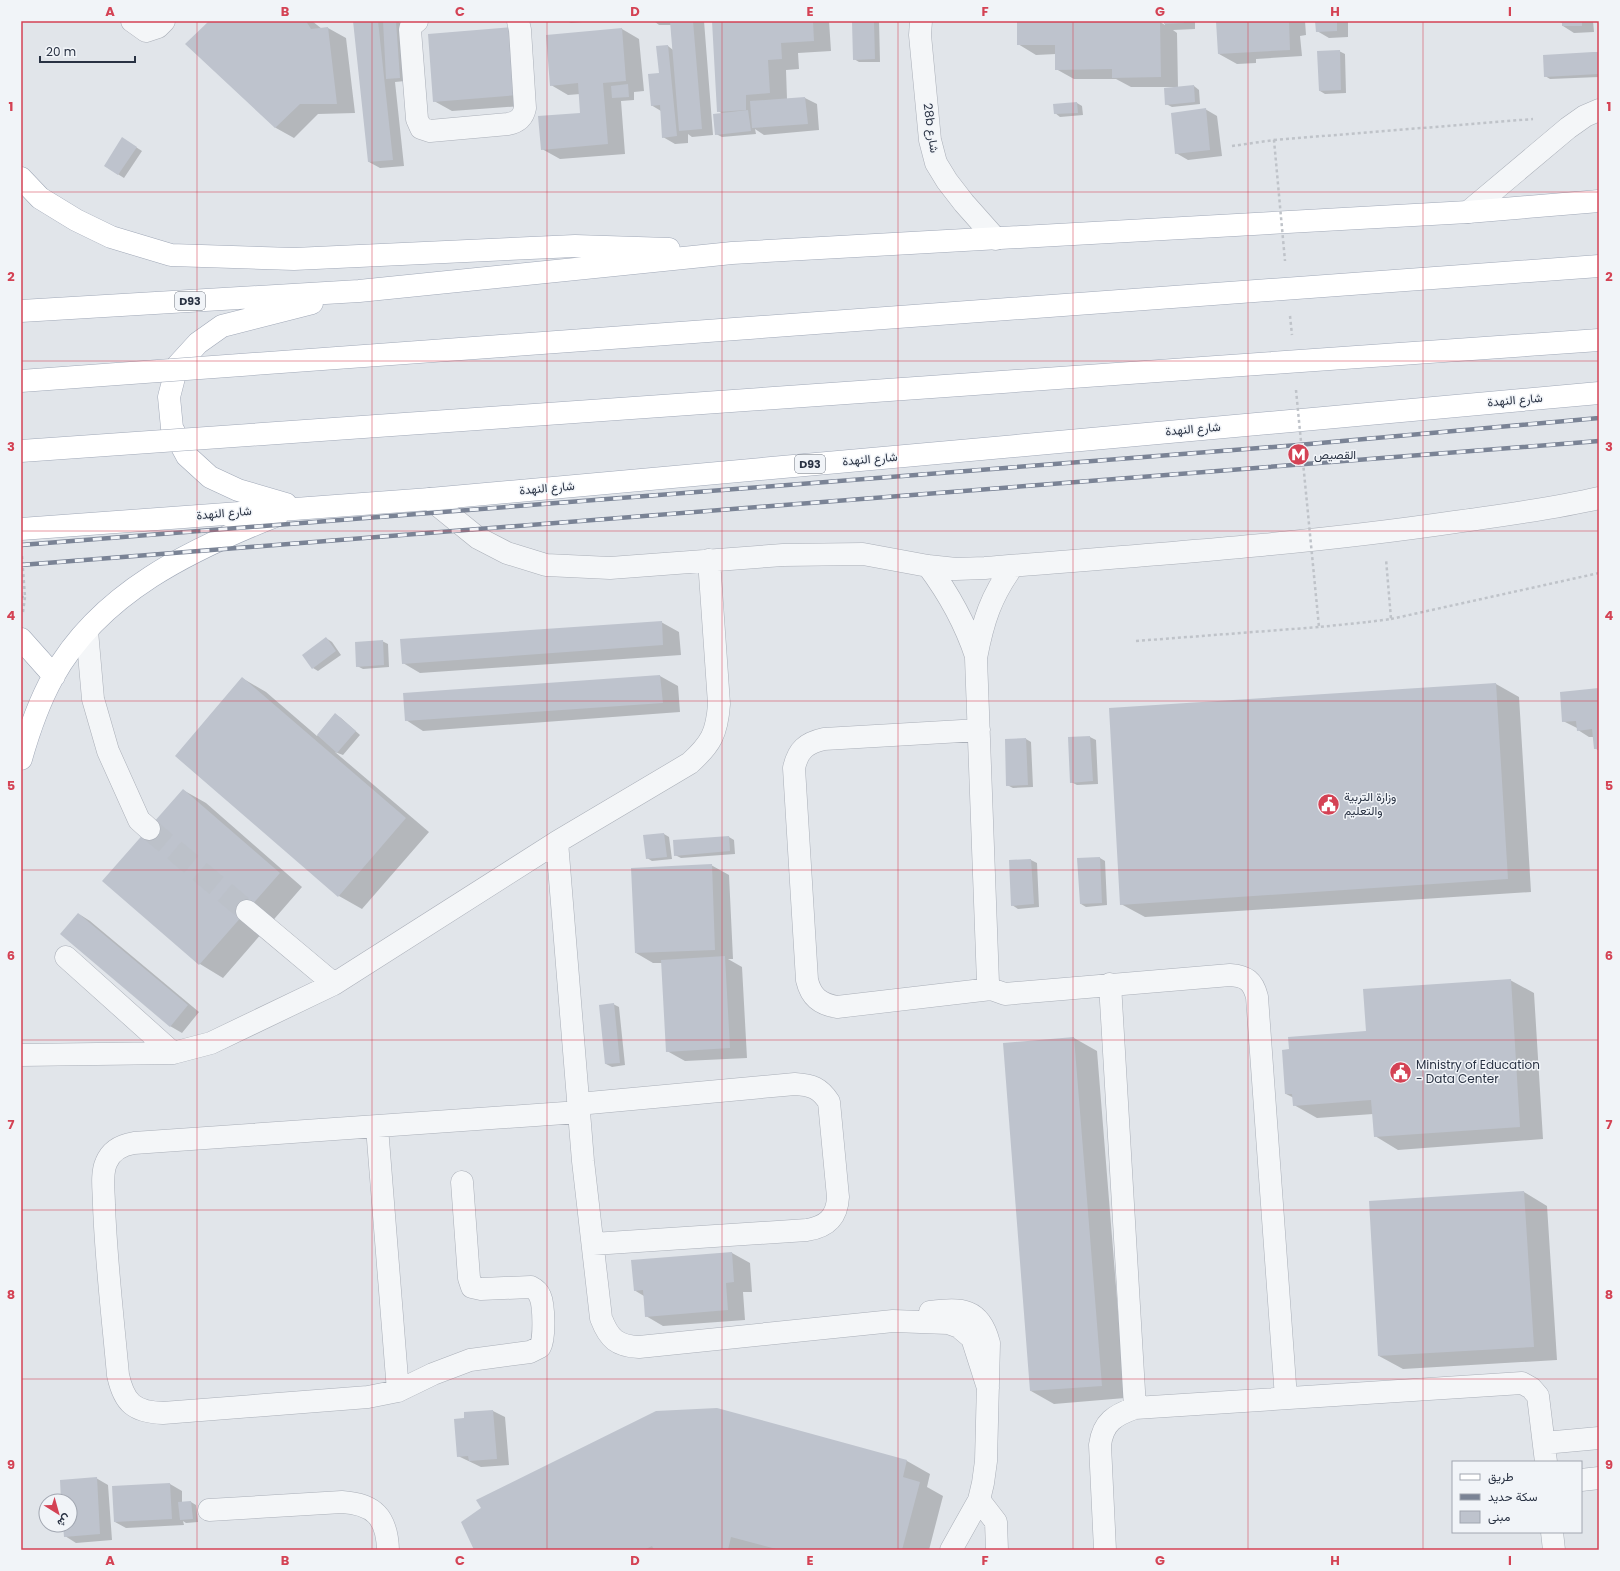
<svg xmlns="http://www.w3.org/2000/svg" width="1620" height="1571" font-family="Poppins,Vazirmatn,sans-serif">
<rect width="100%" height="100%" fill="#e1e5ea"/>
<path fill="#0003" d="M210 21H312L322 29 328 28 346 38 355 113 318 114 294 138 276 128 187 44Z
M354 21H397L402 24 405 81 395 82 404 166 380 168 369 162Z
M567 21H594L571 23Z
M654 21H704L713 135 692 137 688 134V143L675 144 663 137 661 111 651 105 668 46 673 50 671 25H659Z
M713 21H829L831 51 798 53 799 69 786 70 787 99 805 98 817 104 819 130 764 135 755 129 756 134 722 137 716 134 723 114 718 111Z
M853 21H879L880 62H859L854 59Z
M1018 21H1141L1160 22 1165 25V21H1195V29L1173 30 1177 33 1178 88 1194 86 1199 90 1200 104 1172 107 1166 104 1176 87H1131L1116 79H1074L1056 69V54L1036 55 1018 44Z
M1217 21H1305L1306 35 1300 36 1302 56 1256 59V63L1237 64 1219 54Z
M1316 21H1348V37L1329 38 1317 31Z
M1557 21H1593L1594 32 1574 33 1563 26V23Z
M622 29 639 39 644 91 634 92V100L621 101 625 154 560 159 542 149 581 114 580 94 568 95 551 85Z
M429 35 536 105 452 111 434 101Z
M1339 51 1345 54 1346 93 1325 94 1320 91Z
M1599 53V77L1550 79 1545 76Z
M1077 103 1082 106 1083 115 1060 117 1055 113Z
M1205 109 1217 116 1222 156 1188 160 1176 153Z
M128 142 142 151 124 178 105 166Z
M661 622 679 632 681 655 420 673 403 663Z
M326 638 332 642 341 655 318 671 313 668Z
M382 641 388 644 389 667 363 669 357 666Z
M660 676 678 686 680 712 423 731 406 720 404 694Z
M242 678 266 692 317 736 335 714 341 718 360 735 343 755 335 752 429 832 362 909 339 896 176 756Z
M1496 684 1519 697 1531 892 1145 917 1121 904 1110 709Z
M1599 689V751L1595 748 1594 737H1589L1578 730 1577 728 1563 721Z
M1090 737 1096 740 1098 784 1077 785 1071 782 1069 738Z
M1026 739 1031 742 1033 787 1013 788 1007 785Z
M183 790 206 803 302 887 223 978 200 964 104 881Z
M664 834 669 837 672 859 652 861 647 858Z
M729 837 734 840 735 854 681 858 675 855Z
M1100 858 1105 861 1107 905 1086 907 1081 904Z
M1031 860 1037 863 1039 907 1018 909 1012 905 1010 861Z
M711 865 729 875 733 959H728L742 967 747 1058 685 1061 667 1051 662 963H653L636 953Z
M79 914 90 921 199 1012 182 1033 170 1026Z
M1510 980 1534 993 1543 1139 1398 1150 1375 1136 1373 1114 1317 1118 1294 1105V1098L1286 1094Z
M613 1004 619 1007 625 1065 612 1067 606 1064Z
M1074 1038 1097 1051 1125 1398 1054 1404 1031 1391 1004 1044Z
M1524 1192 1547 1206 1557 1360 1403 1369 1379 1356 1370 1202Z
M732 1253 750 1263 752 1292H743L745 1320 663 1326 646 1316 644 1296 634 1290Z
M717 1409 907 1461 930 1474 927 1487 943 1496 929 1550H476Z
M493 1411 505 1417 509 1465 481 1467 458 1456 465 1419Z
M96 1478 108 1485 112 1540 76 1543 65 1536 64 1525H70V1501H62Z
M170 1484 182 1491V1503L191 1502 196 1505 198 1522 186 1523 183 1521 184 1525 126 1528 115 1522Z"/>
<path fill="#bec3cd" d="M209 21H306L311 29 328 27 337 104H300L275 128 185 44Z
M353 21H378L393 160 368 162Z
M383 21H396L400 78 386 79Z
M670 21H693L702 129 679 131Z
M712 21H813L814 41 781 43 782 59 768 60 770 93 746 95V110L717 112Z
M852 21H874L875 59 853 60Z
M1017 21H1160L1161 77 1112 78V69L1055 70V45H1017Z
M1164 21H1184V23L1164 24Z
M1216 21H1289L1290 50 1218 54Z
M1315 21H1337V31L1316 32Z
M1562 21H1582V26H1562Z
M513 27 518 95 433 102 428 34Z
M622 28 626 81 603 83 608 144 541 150 538 116 580 113 578 83 550 86 546 35Z
M668 45 677 136 662 138 660 105 651 106 648 74 659 73 656 46Z
M1340 50 1341 90 1319 91 1317 51Z
M1593 52H1599V74L1544 77 1543 55Z
M628 84 629 97 612 98 611 86Z
M1194 85 1195 102 1165 105 1164 88Z
M805 97 808 124 752 128 750 101Z
M1077 102 1078 113 1054 114 1053 104Z
M1206 108 1210 150 1175 154 1171 113Z
M748 110 751 131 715 135 713 114Z
M122 137 137 147 118 175 104 166Z
M662 621 663 645 402 664 400 639Z
M326 637 336 651 312 669 302 655Z
M383 640 384 665 356 667 355 642Z
M660 675 663 703 405 721 403 693Z
M242 677 406 818 338 897 175 756Z
M1496 683 1508 879 1120 905 1109 708Z
M1599 688V749H1594L1592 729 1577 731 1576 721 1562 722 1560 692Z
M335 713 356 731 337 753 317 735Z
M1090 736 1093 781 1070 783 1068 737Z
M1026 738 1028 785 1006 786 1005 739Z
M183 789 280 873 199 965 102 881Z
M664 833 667 857 646 859 643 835Z
M729 836 730 851 674 856 673 840Z
M1100 857 1102 903 1080 904 1077 858Z
M1031 859 1034 904 1011 906 1009 860Z
M712 864 715 950 635 953 631 868Z
M78 913 188 1005 170 1027 60 934Z
M725 956 730 1048 666 1052 661 960Z
M1511 979 1520 1127 1374 1137 1371 1100 1293 1106 1292 1094H1285L1282 1050 1289 1049 1288 1037 1366 1031 1363 989Z
M614 1003 620 1063 605 1064 599 1005Z
M1074 1037 1102 1386 1030 1391 1003 1043Z
M1524 1191 1534 1347 1378 1356 1369 1201Z
M732 1252 734 1282 726 1283 728 1310 645 1317 643 1290 634 1291 631 1260Z
M717 1408 907 1460 903 1477 920 1482 902 1550H780L731 1537 728 1550H654L652 1546 644 1550H474L461 1522 481 1508 476 1500 656 1411Z
M493 1410 497 1459 469 1461 468 1456 457 1457 454 1419 464 1418V1412Z
M97 1477 100 1534 64 1537 63 1525H70V1501H61L60 1480Z
M170 1483 172 1519 114 1522 112 1486Z
M191 1501 193 1519 180 1520 178 1502Z"/>
<g fill="none" stroke-linecap="round" stroke-linejoin="round">
<path stroke="#bcc1c9" stroke-width="22" stroke-dasharray="22 11" stroke-linecap="butt" d="M149 829 247 911"/>
<defs>
<path id="minor" d="M132 21 146 31 158 27 164 21
M417 21 411 26 410 30 417 119 421 128 430 131 508 124C518 122 523 118 525 108L520 30 518 21
M921 21 920 35 930 140 936 163 947 181 964 203 996 239
M1468 212 1568 128 1585 116 1599 110
M430 499 478 538 507 553 546 565 610 568 783 555 863 554 928 566 956 569 985 568C1142 555 1299 545 1455 522 1503 515 1552 509 1599 498
M928 566C949 594 965 623 976 656
M1013 566C991 596 983 621 976 658L988 983 991 989 1005 994 1230 975C1246 976 1253 981 1257 997L1286 1398
M87 631 93 699 108 751 139 820 149 829
M979 730 824 739C806 743 798 750 794 768L807 980C811 997 820 1004 837 1007L991 989
M557 842 583 1161 601 1318C609 1339 617 1346 639 1347L893 1321 948 1323 959 1327 972 1338 988 1388
M247 911 334 984
M66 957 173 1053
M1110 984 1135 1408
M21 1055 173 1053 211 1043 334 984 557 842 690 763C711 744 717 733 719 704L709 560
M578 1104 795 1084C812 1085 820 1088 829 1102L838 1197C837 1218 826 1227 807 1230L593 1244
M377 1127 398 1391
M462 1182 469 1278 472 1287 481 1289 531 1287C535 1289 538 1291 540 1296 544 1305 545 1339 540 1347L530 1352 470 1360 433 1374 398 1391 368 1397 163 1413C134 1412 124 1403 118 1375 113 1319 106 1262 104 1205 104 1192 101 1175 106 1163 111 1150 122 1145 134 1143L579 1112
M930 1312C962 1308 980 1308 989 1343L986 1461 983 1483 979 1500 951 1550
M1544 1443 1599 1438
M1581 1480 1599 1478
M979 1500 996 1522 997 1550
M209 1510 342 1502C374 1504 387 1517 388 1550
M1552 1532 1554 1550
M1105 1550 1100 1445C1103 1422 1115 1415 1135 1408L1522 1383 1531 1388 1538 1396 1546 1462"/>
<path id="major" d="M21 178 40 198 76 220 111 237 171 255 294 259 575 246 669 249
M21 311 359 291 732 253 1468 212 1599 201
M286 504 238 490 210 477 187 456 172 428 169 397 177 366 198 343 222 326 312 303
M21 529 430 499 1599 393
M21 639 54 676
M21 759C29 731 39 702 53 677 100 592 192 549 278 515"/>
</defs>
<use href="#minor" stroke="#aaafb8" stroke-width="23"/>
<use href="#major" stroke="#a0a8b7" stroke-width="23"/>
<path stroke="#bfc3c9" stroke-width="2.5" stroke-dasharray="3 3" stroke-linecap="butt" d="M1274 140 1533 119
M21 597H25L22 556
M23 612 25 597
M1391 619 1599 573
M1368 622 1391 619 1386 559
M1136 641 1319 627"/>
<use href="#minor" stroke="#f4f6f8" stroke-width="22"/>
<use href="#major" stroke="#fff" stroke-width="22"/>
<defs>
<path id="rail" d="M21 545 1298 445 1599 418
M21 565 1599 441"/>
</defs>
<use href="#rail" stroke="#7a8395" stroke-width="4.5"/>
<use href="#rail" stroke="#f1f4f8" stroke-width="3" stroke-dasharray="9" stroke-linecap="butt"/>
<defs>
<path id="major-bridge" d="M21 381 1599 266
M21 451 1599 340"/>
</defs>
<use href="#major-bridge" stroke="#a0a8b7" stroke-width="23" stroke-linecap="butt"/>
<path stroke="#bfc3c9" stroke-width="2.5" stroke-dasharray="3 3" stroke-linecap="butt" d="M1232 146 1274 140 1285 261
M1290 316 1292 335
M1296 390 1319 627 1368 622"/>
<use href="#major-bridge" stroke="#fff" stroke-width="22"/>
</g>
<path fill="none" stroke="#d44254" stroke-width="1" stroke-opacity="0.55" d="M197 21V1550M372 21V1550M547 21V1550M722 21V1550M898 21V1550M1073 21V1550M1248 21V1550M1423 21V1550M21 192H1599M21 361H1599M21 531H1599M21 701H1599M21 870H1599M21 1040H1599M21 1210H1599M21 1379H1599"/>
<defs>
<symbol id="metro-disc" viewBox="-11 -11 22 22"><circle r="9.5" fill="#d44254" stroke="#f1f4f8"/><path d="M-5.5 5V-5H-3L0 0L3-5H5.5V5H3V-.5L0 4L-3-.5V5Z" fill="#fff"/></symbol>
<symbol id="civic-disc" viewBox="-11 -11 22 22"><circle r="9.5" fill="#d44254" stroke="#f1f4f8"/><path d="M-.6-6.5H3V-4.5H.6V-3L4-1V1h2V6H-6V1h2V-1L-.6-3ZM-1.2 2.5V6h2.4V2.5Z" fill="#fff"/></symbol>
</defs>
<g fill-rule="evenodd">
<use href="#metro-disc" x="1286" y="442" width="25" height="25"/>
<use href="#civic-disc" x="1316" y="792" width="25" height="25"/>
<use href="#civic-disc" x="1388" y="1060" width="25" height="25"/>
</g>
<g text-anchor="middle" stroke-width="3" stroke-linejoin="round" paint-order="stroke">
<g fill="#f1f4f8" stroke="#656c79" stroke-width="1">
<rect x="175" y="292" width="30" height="18" rx="3"/>
<rect x="795" y="455" width="30" height="18" rx="3"/>
</g>
<g font-size="11" font-weight="bold" fill="#293243">
<text x="190" y="305">D93</text>
<text x="810" y="468">D93</text>
</g>
<g font-size="12" fill="#293243" stroke="#f1f4f8">
<text transform="translate(931 128) rotate(82)" y="4">28b شارع</text>
<text transform="translate(1515 400) rotate(-5)" y="4">شارع النهدة</text>
<text transform="translate(1193 429) rotate(-5)" y="4">شارع النهدة</text>
<text transform="translate(870 459) rotate(-5)" y="4">شارع النهدة</text>
<text transform="translate(547 488) rotate(-5)" y="4">شارع النهدة</text>
<text transform="translate(224 513) rotate(-5)" y="4">شارع النهدة</text>
</g>
<g font-size="12" fill="#293243" stroke="#f1f4f8" text-anchor="start">
<text x="1314" y="459">القصيص</text>
<text x="1344" y="801">وزارة التربية<tspan x="1344" dy="14">والتعليم</tspan></text>
<text x="1416" y="1069">Ministry of Education<tspan x="1416" dy="14">- Data Center</tspan></text>
</g>
</g>
<rect width="1620" height="1571" fill="none" stroke="#f1f4f8" stroke-width="44"/>
<rect x="1452" y="1461" width="130" height="72" fill="#f1f4f8" stroke="#a1a6b0"/>
<rect x="1460" y="1474" width="20" height="6" fill="#ffffff" stroke="#a1a6b0"/>
<text x="1488" y="1481" font-size="12" fill="#293243">طريق</text>
<rect x="1460" y="1494" width="20" height="6" fill="#7a8395" stroke="#a1a6b0"/>
<text x="1488" y="1501" font-size="12" fill="#293243">سكة حديد</text>
<rect x="1460" y="1511" width="20" height="12" fill="#bec3cd" stroke="#a1a6b0"/>
<text x="1488" y="1521" font-size="12" fill="#293243">مبنى</text>
<g transform="translate(58 1513) rotate(143)"><circle r="19" fill="#f1f4f8" stroke="#a1a6b0"/>
<path d="M0-3L7 15L0 10L-7 15Z" fill="#d44254"/>
<text y="-6" font-size="11" font-weight="bold" text-anchor="middle" fill="#293243">ش</text>
</g>
<path d="M40 56v6h95v-6" fill="none" stroke="#293243" stroke-width="2"/>
<text x="46" y="56" font-size="12" fill="#293243" stroke="#f1f4f8" stroke-width="3" paint-order="stroke">20 m</text>
<rect x="22" y="22" width="1576" height="1527" fill="none" stroke="#d44254" stroke-width="1.5"/>
<g font-size="13" text-anchor="middle" font-weight="bold" fill="#d44254">
<text x="110" y="16">A</text>
<text x="285" y="16">B</text>
<text x="460" y="16">C</text>
<text x="635" y="16">D</text>
<text x="810" y="16">E</text>
<text x="985" y="16">F</text>
<text x="1160" y="16">G</text>
<text x="1335" y="16">H</text>
<text x="1510" y="16">I</text>
<text x="11" y="111">1</text>
<text x="1609" y="111">1</text>
<text x="11" y="281">2</text>
<text x="1609" y="281">2</text>
<text x="11" y="451">3</text>
<text x="1609" y="451">3</text>
<text x="11" y="620">4</text>
<text x="1609" y="620">4</text>
<text x="11" y="790">5</text>
<text x="1609" y="790">5</text>
<text x="11" y="960">6</text>
<text x="1609" y="960">6</text>
<text x="11" y="1129">7</text>
<text x="1609" y="1129">7</text>
<text x="11" y="1299">8</text>
<text x="1609" y="1299">8</text>
<text x="11" y="1469">9</text>
<text x="1609" y="1469">9</text>
<text x="110" y="1565">A</text>
<text x="285" y="1565">B</text>
<text x="460" y="1565">C</text>
<text x="635" y="1565">D</text>
<text x="810" y="1565">E</text>
<text x="985" y="1565">F</text>
<text x="1160" y="1565">G</text>
<text x="1335" y="1565">H</text>
<text x="1510" y="1565">I</text>
</g>
</svg>
